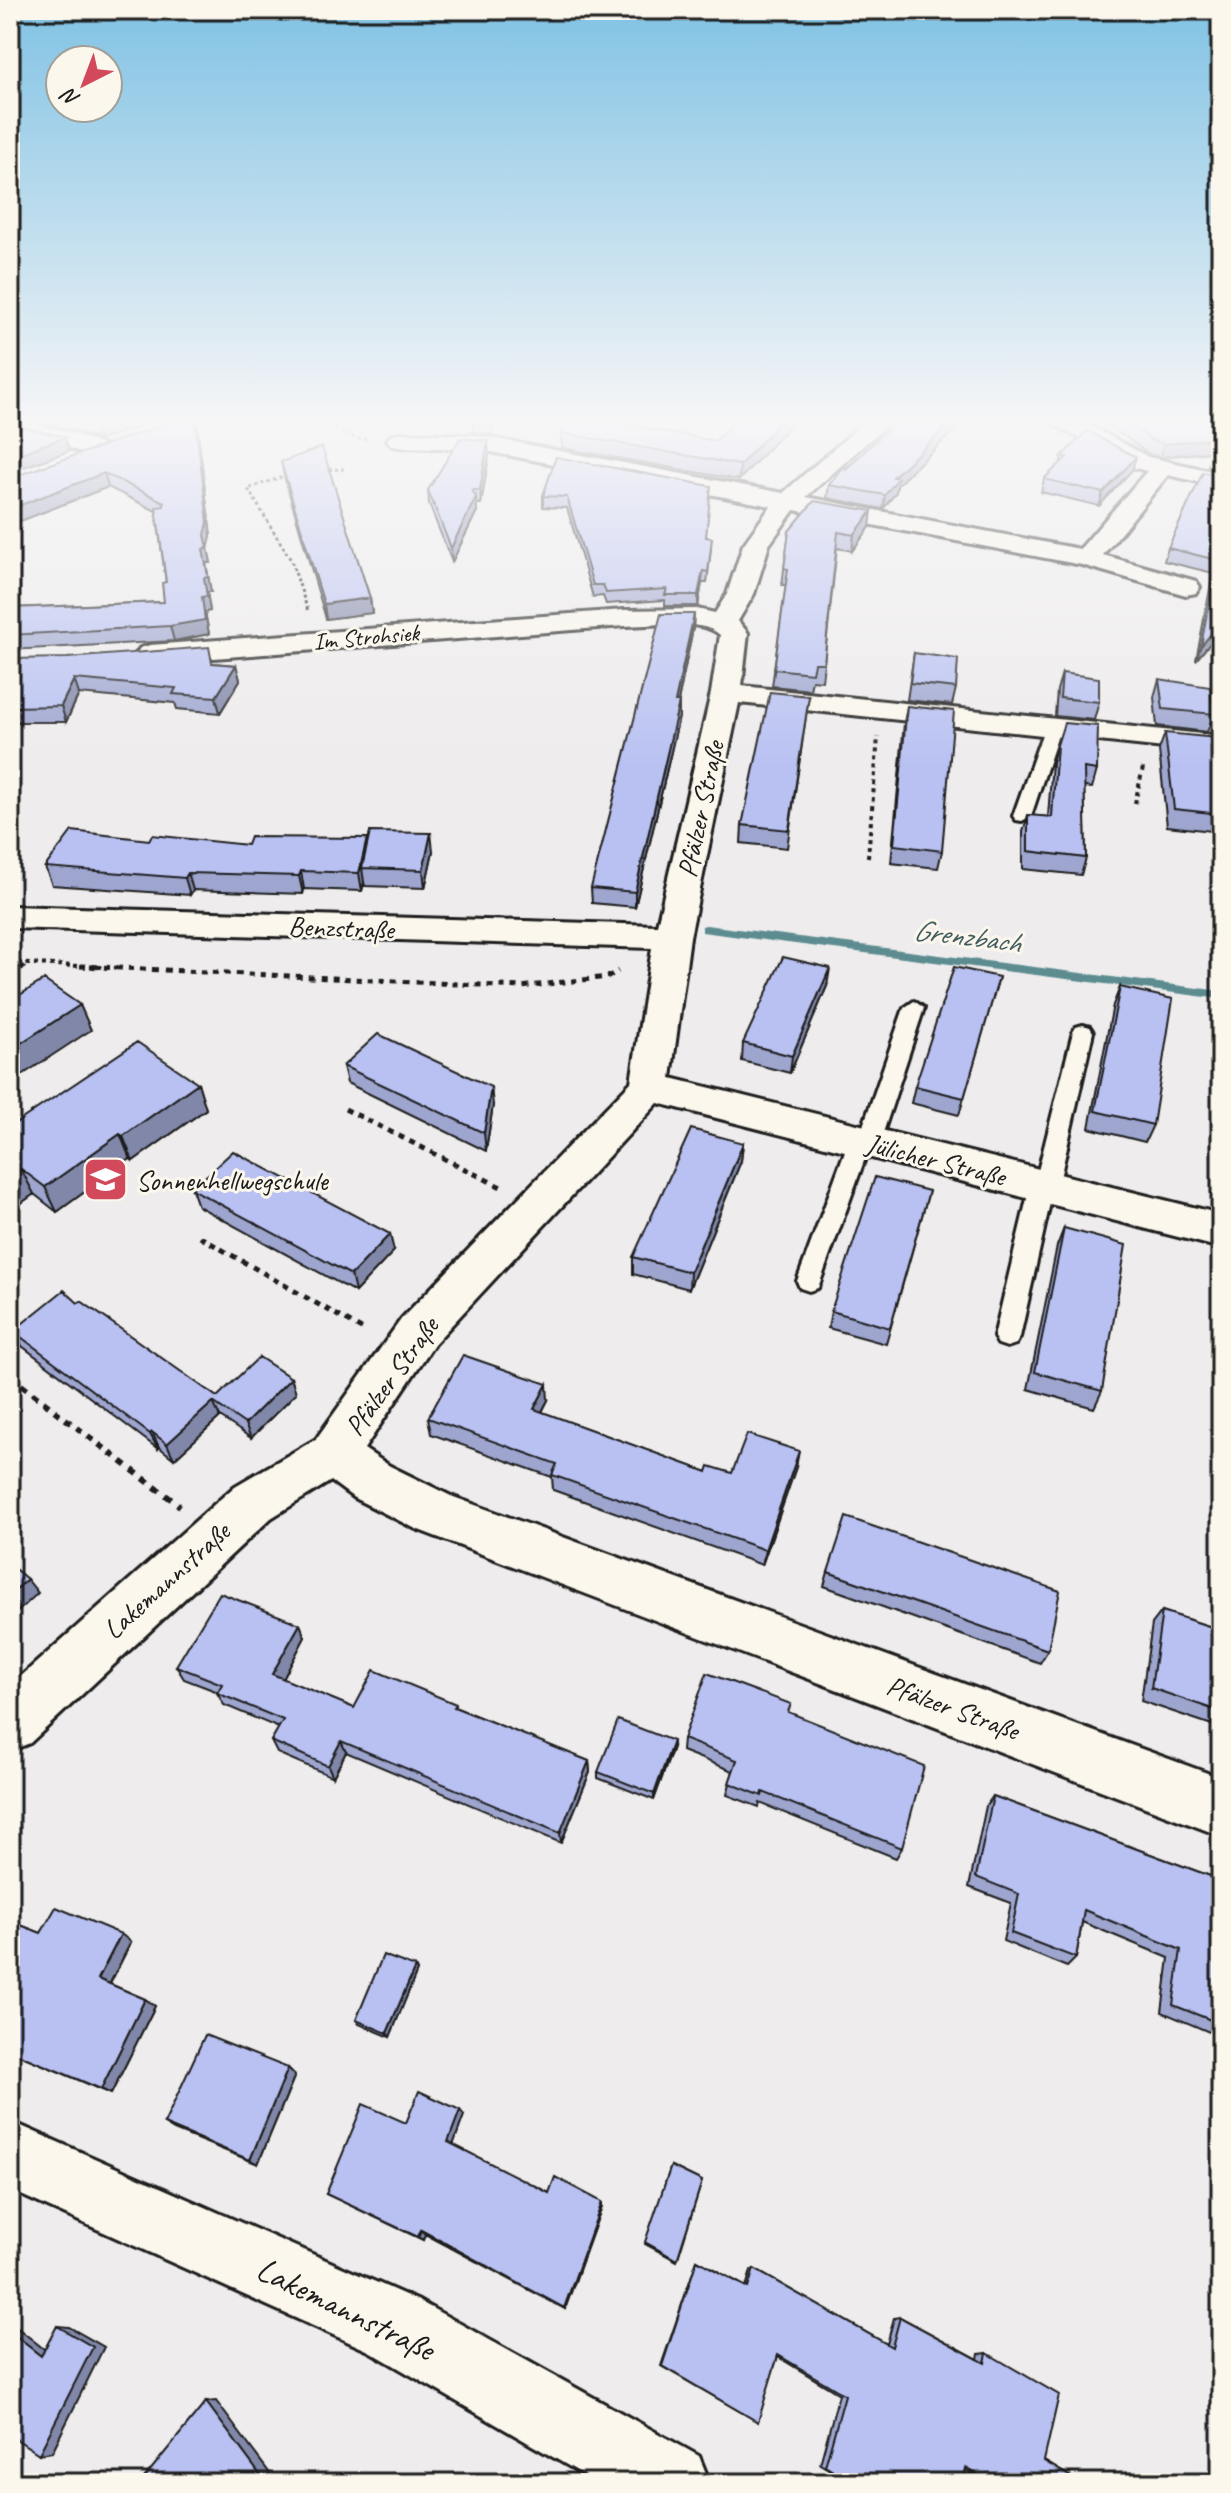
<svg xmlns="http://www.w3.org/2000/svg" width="1231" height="2493" font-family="Caveat,sans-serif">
<rect width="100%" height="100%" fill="#eeeced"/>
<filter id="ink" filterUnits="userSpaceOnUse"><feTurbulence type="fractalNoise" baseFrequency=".0125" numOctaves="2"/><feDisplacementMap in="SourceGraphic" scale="16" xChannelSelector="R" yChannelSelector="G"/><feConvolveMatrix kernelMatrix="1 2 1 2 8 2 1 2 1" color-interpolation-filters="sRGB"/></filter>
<g filter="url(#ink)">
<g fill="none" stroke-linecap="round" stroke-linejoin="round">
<path fill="#5b8c90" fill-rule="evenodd" d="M706 925 1221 991V999L702 932V926Z"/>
<defs>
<path id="lane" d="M1053 721 1061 726 1031 816 1022 821 1016 820 1013 816 1045 726Z
M914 1001 924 1008 880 1142 877 1148 868 1150 818 1288 809 1291 800 1288 797 1281 849 1140 852 1134 861 1132 904 1008Z
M1083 1025 1090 1027 1093 1032 1058 1187 1052 1194 1020 1337 1016 1344 1007 1347 998 1344 994 1337 1030 1186 1036 1179 1073 1032 1076 1027Z"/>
<path id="street" d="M10 419 70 432 105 446 109 451 105 456 97 458 55 443 10 433Z
M868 419H893L806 497 1080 549 1147 471 1132 467 1053 424 1050 419H1078L1148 457 1221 473V487L1168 475 1103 555 1196 581 1200 587 1196 593 1186 595 1082 565 794 510 769 545 754 594 738 621 748 633 742 686 1221 736V754L739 703 690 937 671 1078 1221 1214V1248L658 1103 434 1344 364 1449 390 1466 451 1496 1221 1778V1836L416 1529 354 1498 331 1481 271 1518 30 1743 10 1751V1686L235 1486 316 1439 402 1318 631 1082 652 948 10 928V906L657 925 711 693 720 635C702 618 649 626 624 626L150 663 140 660 136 654 140 648 150 645 624 610 697 609 715 613 727 594 743 545 771 506 475 449 399 447 391 445 387 440 391 435 399 433 475 435 783 493Z
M10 2121 419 2301 699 2456 710 2483H598L369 2351 10 2190Z"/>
</defs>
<use href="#lane" stroke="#1c1c1c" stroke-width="6"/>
<use href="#street" stroke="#1c1c1c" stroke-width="6"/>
<path stroke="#1c1c1c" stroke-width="3" stroke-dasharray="3 3" stroke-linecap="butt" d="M314 419 356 439H366
M323 470 346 469
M287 475 248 489 291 560 308 611"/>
<path stroke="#1c1c1c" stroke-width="4" stroke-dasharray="4 4" stroke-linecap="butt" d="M1135 803 1143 768
M868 857 878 737
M10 963 122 968
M21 968 27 965"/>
<path stroke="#1c1c1c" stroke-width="5" stroke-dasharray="6 6" stroke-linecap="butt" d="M80 966 521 987 608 977 618 971
M10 974 25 966
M345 1109 501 1187
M200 1237 365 1331"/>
<path stroke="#1c1c1c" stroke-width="6" stroke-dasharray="7 7" stroke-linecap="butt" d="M21 1385 180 1506"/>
<use href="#lane" fill="#fbf7ec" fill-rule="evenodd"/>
<use href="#street" fill="#fbf7ec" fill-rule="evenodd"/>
</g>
<path fill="#9ea6d0" stroke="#1c1c1c" stroke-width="2" d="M19 419H160L99 440 71 429Z
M196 419 211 536 208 549 211 563H206L211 592H207L210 611 205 612 209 634 174 641 10 650V608L164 602 166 582 156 511 108 487 10 525Z
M494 419 492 435 473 432V424Z
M796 419 739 480 562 448 561 433 715 441Z
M898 419H966L897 485 896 492 883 509 827 498 829 485Z
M1100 419H1221V470L1207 467 1213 452 1160 457 1149 454Z
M489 455 481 504H476L477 511 452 562 429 504 428 490Z
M1062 456 1132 470 1099 506 1041 492 1044 479 1060 464Z
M556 457 706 538 711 549 707 583H702L698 606H665V600L606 604 603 596 593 597 567 508 543 507V496Z
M281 462 370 598 372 613 326 619 284 476Z
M1221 476V630L1196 660 1213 573 1164 561 1168 548Z
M870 527 852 551 837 548 822 681 812 680 810 690 772 686 786 585H782L789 531Z
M694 614 693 628 678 702 679 717 635 907 592 903 591 888Z
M914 653 956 688 952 705 907 700Z
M10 659 213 663 236 665 240 680 220 713 177 709 175 703 79 694 66 722H10Z
M1062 673 1099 702 1094 720 1055 716 1057 690Z
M1159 679 1214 714 1207 732 1157 726 1154 697Z
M809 696 787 848 741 843 742 825Z
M907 706 942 851 938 868 891 863 904 723Z
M1165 733 1221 765V832L1167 826 1159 750Z
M1057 745 1097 770 1092 788 1084 787 1086 858 1081 875 1023 869V832L1028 815 1048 817 1052 762Z
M149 840 247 845 367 842 433 851 425 888 365 886 364 882 362 891 304 889 303 894 193 890 190 895 52 885 45 867Z
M999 977 959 1115 911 1103 915 1086Z
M827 986 790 1073 742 1061 743 1043Z
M1120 987 1153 1125 1145 1142 1089 1128 1113 1005Z
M343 1066 493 1105 486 1151 347 1083Z
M198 1083 206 1109 133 1161 130 1159 57 1212 34 1194 10 1211V1127Z
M743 1143 741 1161 689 1289 633 1274V1257Z
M192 1189 394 1251 355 1292 198 1206Z
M929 1191 886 1344 828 1328 831 1311Z
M1064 1228 1102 1391 1094 1408 1028 1389 1057 1246Z
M78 1303 217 1397 291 1378 296 1393 251 1438 220 1417 174 1459 159 1447 158 1449 22 1346 13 1331Z
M548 1400 542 1412 707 1472 732 1473 796 1467 762 1565 553 1490 552 1477 431 1434 428 1418Z
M828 1572 1048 1650 1040 1663 824 1586Z
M1162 1611 1221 1630V1728L1141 1701 1152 1624Z
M300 1624 305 1637 283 1679 354 1708H457L589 1761 590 1772 561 1843 346 1752 333 1777 277 1753 271 1741 279 1728 224 1705 217 1693 218 1692 184 1679 176 1666Z
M788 1712 902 1848 896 1858 760 1803 759 1807 727 1795 733 1771 682 1751 683 1739Z
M673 1747 654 1800 598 1778V1772Z
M993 1796 1221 1880V2037L1162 2012 1169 1958 1082 1922 1076 1958 1067 1967 1003 1941 1011 1903 969 1887 986 1806Z
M10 1921 41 1933 131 1942 110 1984 145 1999 155 2006 111 2094 10 2051 14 2037 10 2036Z
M415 1967 417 1971 390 2037 359 2024 356 2020Z
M288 2068 295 2075 258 2164 174 2130 164 2124Z
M464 2115 453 2145 549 2193 602 2206 565 2309 425 2234 423 2240 326 2194 406 2123Z
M671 2166 702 2181 677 2261 645 2244Z
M697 2260 746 2287 751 2271 754 2269 887 2344 894 2318 900 2317 978 2359 979 2354 987 2353 1044 2461 1081 2483H989L966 2470 852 2483 820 2464 839 2394 778 2357 755 2420 661 2366Z"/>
<path fill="#8187a9" stroke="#1c1c1c" stroke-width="2" d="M118 419H160L99 440 95 427Z
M196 419 211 536 208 549 205 535Z
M783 419H796L739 480 740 465Z
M955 419H966L897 485 896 492 883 509 885 495 893 477Z
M65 437 69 451 10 472V457Z
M1219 438 1215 451 1160 457 1164 444Z
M488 441 489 455 481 504 480 490Z
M1136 457 1132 470 1099 506 1103 493Z
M104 473 108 487 10 525V509Z
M476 497 477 511 452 562 451 548Z
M872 511 870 527 852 551 854 535Z
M208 548 211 563H206L211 592H207L210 611 205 612 209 634 174 641 170 626 202 597 204 578 203 549Z
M703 571 702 583 698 606V595Z
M370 598 372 613 326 619 324 604Z
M694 614 693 628 675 716V702Z
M1221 622V630L1196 660 1201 646Z
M236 665 240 680 220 713 216 697Z
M74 679 79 694 66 722 61 706Z
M679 702V717L635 907V892Z
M431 833 433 851 425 888 423 870Z
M367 838 370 856 362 868 364 882 362 891 359 873Z
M301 871 304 889 303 894 299 876Z
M188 873 193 890 190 895 185 878Z
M830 968 827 986 790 1073 792 1056Z
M80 1005 91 1030 10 1083V1050Z
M198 1083 206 1109 133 1161 123 1136Z
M491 1087 493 1105 486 1151 484 1133Z
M120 1134 130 1159 57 1212 45 1187Z
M743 1143 741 1161 689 1289 690 1272Z
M21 1169 34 1194 10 1211V1177Z
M390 1234 394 1251 355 1292 351 1275Z
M291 1378 296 1393 251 1438 245 1424Z
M547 1384 548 1400 535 1425 534 1409Z
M213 1402 220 1417 174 1459 167 1444Z
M152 1432 159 1447 158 1449 150 1434Z
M799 1451 796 1467 762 1565 765 1550Z
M27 1579 38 1593 10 1619V1595Z
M300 1624 305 1637 279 1687 272 1674Z
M341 1741 346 1752 333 1777 328 1766Z
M673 1741V1747L654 1800V1794Z
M589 1761 590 1772 561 1843 560 1833Z
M121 1934 131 1942 108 1987 98 1979Z
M415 1967 417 1971 390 2037 387 2033Z
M145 1999 155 2006 111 2094 101 2089Z
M288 2068 295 2075 258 2164 250 2160Z
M460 2110 464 2115 452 2148 448 2142Z
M602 2202V2206L565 2309 564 2308Z
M421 2230 425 2234 423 2240 418 2237Z
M10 2322 54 2357 41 2356 10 2332Z
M57 2326 69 2327 104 2347 52 2452 39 2454Z
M216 2401 277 2483H266L206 2402Z"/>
<path fill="#b8c1f2" stroke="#1c1c1c" stroke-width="2" d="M75 419H118L95 427Z
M180 419H195L208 522 205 535 208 548 203 549 208 577 204 578 207 596 202 597 205 620 170 626 10 635V608L164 602 162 583 166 582 156 507 164 506V502L104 473 10 509V478Z
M476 419H492L491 427 473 424Z
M566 419H594L715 441 737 419H783L740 465 561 433Z
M898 419H955L893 477 898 478 885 495 829 485 847 462 846 469Z
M1122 419H1221V421H1217L1221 425V456L1212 454 1219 438 1164 444 1153 441Z
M10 424 65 437 10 457Z
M1087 431 1136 457 1103 493 1044 479 1067 457 1062 456Z
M460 438 488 441 480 490H472L476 497 451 548 428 490Z
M322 447 370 598 324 604 281 462Z
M556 457 711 486 706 537 712 538 708 572 703 571 698 595H665L667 589 606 593 603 585H593L567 497 543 496Z
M1203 472 1221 476V622L1201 646 1217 560 1168 548Z
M814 501 872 511 854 535 838 532 824 663H814L812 673 774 669 788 569 784 568 789 531Z
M661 614H694L675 702H679L635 892 591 888Z
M209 647 212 663 236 665 216 697 173 694 176 688 74 679 61 706 10 707V659L67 658Z
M914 653 958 659 956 688 910 683Z
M1062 673 1099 678V702L1060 698Z
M1159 679 1210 687 1214 714 1163 709Z
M770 692 809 696 789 830 742 825Z
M907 706 954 711 942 851 894 845Z
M1064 723 1098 726 1097 770 1084 768 1086 858 1028 851V815L1052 817 1057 745Z
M1165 733 1217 738 1221 765V814L1174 809Z
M72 831 149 840 152 835 247 845 250 837 367 838 359 873 301 871 299 876 188 873 185 878 45 867Z
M370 832 431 833 423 870 362 868Z
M783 957 830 968 792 1056 743 1043Z
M954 967 999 977 964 1098 915 1086Z
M44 980 80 1005 10 1050V1001Z
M1120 987 1173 999 1153 1125 1095 1111Z
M378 1034 491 1087 484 1133 343 1066Z
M137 1042 198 1083 123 1136 120 1134 45 1187 21 1169 10 1177V1127Z
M691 1129 743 1143 690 1272 633 1257Z
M233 1151 390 1234 351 1275 192 1189Z
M875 1177 929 1191 890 1328 831 1311Z
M1064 1228 1126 1245 1102 1391 1035 1372Z
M64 1290 78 1303 81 1301 217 1397 259 1357 291 1378 245 1424 213 1402 167 1444 152 1432 150 1434 13 1331Z
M463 1355 547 1384 534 1409 707 1472 709 1466 732 1473 747 1434 799 1451 765 1550 552 1475 557 1464 428 1418Z
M846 1517 1060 1591 1048 1650 828 1572Z
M10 1565 27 1579 10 1595Z
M220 1593 300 1624 272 1674 354 1708 374 1670 456 1704 454 1707 589 1761 560 1833 341 1741 328 1766 271 1741 283 1720 217 1693 222 1684 176 1666Z
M1162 1611 1221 1630V1712L1151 1688Z
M707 1673 791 1704 788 1712 924 1766 902 1848 763 1792 762 1796 729 1783 737 1760 683 1739Z
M618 1720 673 1741 654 1794 598 1772Z
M993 1796 1221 1880V2024L1173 2005 1181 1950 1084 1910 1076 1958 1011 1933 1019 1894 976 1877Z
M56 1907 121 1934 98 1979 145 1999 101 2089 10 2051V2044L14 2036 10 2034V1921L41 1933Z
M383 1955 415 1967 387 2033 356 2020Z
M205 2035 288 2068 250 2160 164 2124Z
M419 2091 460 2110 448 2142 549 2193 555 2177 602 2202 564 2308 421 2230 418 2237 326 2194 363 2104 406 2123Z
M671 2166 702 2181 677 2260 645 2242Z
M697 2260 748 2288 754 2269 892 2347 900 2317 985 2363 987 2353 1059 2395 1044 2461 1081 2483H993L966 2468 963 2483H853L825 2466 845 2395 778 2355 758 2422 662 2366Z
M57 2326 93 2347 39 2454 10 2435V2332L41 2356Z
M206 2402 266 2483H140Z"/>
</g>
<linearGradient id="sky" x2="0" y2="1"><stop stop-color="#80c2e4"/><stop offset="0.55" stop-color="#f7f6f7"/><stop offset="1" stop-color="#f7f6f7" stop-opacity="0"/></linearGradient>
<rect width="1231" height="768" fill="url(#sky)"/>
<defs>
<symbol id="school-square" viewBox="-11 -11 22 22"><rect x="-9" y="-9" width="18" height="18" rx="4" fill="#d1495b" stroke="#fbf7ec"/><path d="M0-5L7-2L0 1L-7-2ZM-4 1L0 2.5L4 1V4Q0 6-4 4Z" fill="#fff"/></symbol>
</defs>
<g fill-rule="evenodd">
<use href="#school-square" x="80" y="1154" width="51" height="51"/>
</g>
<g text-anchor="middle" stroke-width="6" stroke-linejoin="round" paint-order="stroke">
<g font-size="24" fill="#1c1c1c" stroke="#fbf7ec">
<text transform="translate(366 637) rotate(-5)" y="8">Im Strohsiek</text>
</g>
<g font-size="28" fill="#1c1c1c" stroke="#fbf7ec">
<text transform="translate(700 809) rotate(-78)" y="10">Pfälzer Straße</text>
<text transform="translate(341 927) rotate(2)" y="10">Benzstraße</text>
<text transform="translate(936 1159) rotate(14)" y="10">Jülicher Straße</text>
<text transform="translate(391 1376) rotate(-54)" y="10">Pfälzer Straße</text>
<text transform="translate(166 1580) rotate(-42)" y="10">Lakemannstraße</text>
<text transform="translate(953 1707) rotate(20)" y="10">Pfälzer Straße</text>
</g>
<g font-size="28" fill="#1c1c1c" stroke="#fbf7ec" text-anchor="start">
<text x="136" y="1190">Sonnenhellwegschule</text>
</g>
<g font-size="30" font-style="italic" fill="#415d60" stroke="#fbf7ec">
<text transform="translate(967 936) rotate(7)" y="10">Grenzbach</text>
</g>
<g font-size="34" fill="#1c1c1c" stroke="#fbf7ec">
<text transform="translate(346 2308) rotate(26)" y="12">Lakemannstraße</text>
</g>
</g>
<rect width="1231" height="2493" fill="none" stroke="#fbf7ec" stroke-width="40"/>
<rect x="20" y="20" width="1191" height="2453" fill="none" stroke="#1c1c1c" stroke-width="3" filter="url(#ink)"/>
<g transform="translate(84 84) rotate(222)"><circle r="38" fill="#fbf7ec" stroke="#a29f99" stroke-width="2"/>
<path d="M0-6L14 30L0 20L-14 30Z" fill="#d1495b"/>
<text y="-12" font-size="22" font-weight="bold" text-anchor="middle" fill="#1c1c1c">N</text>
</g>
</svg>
